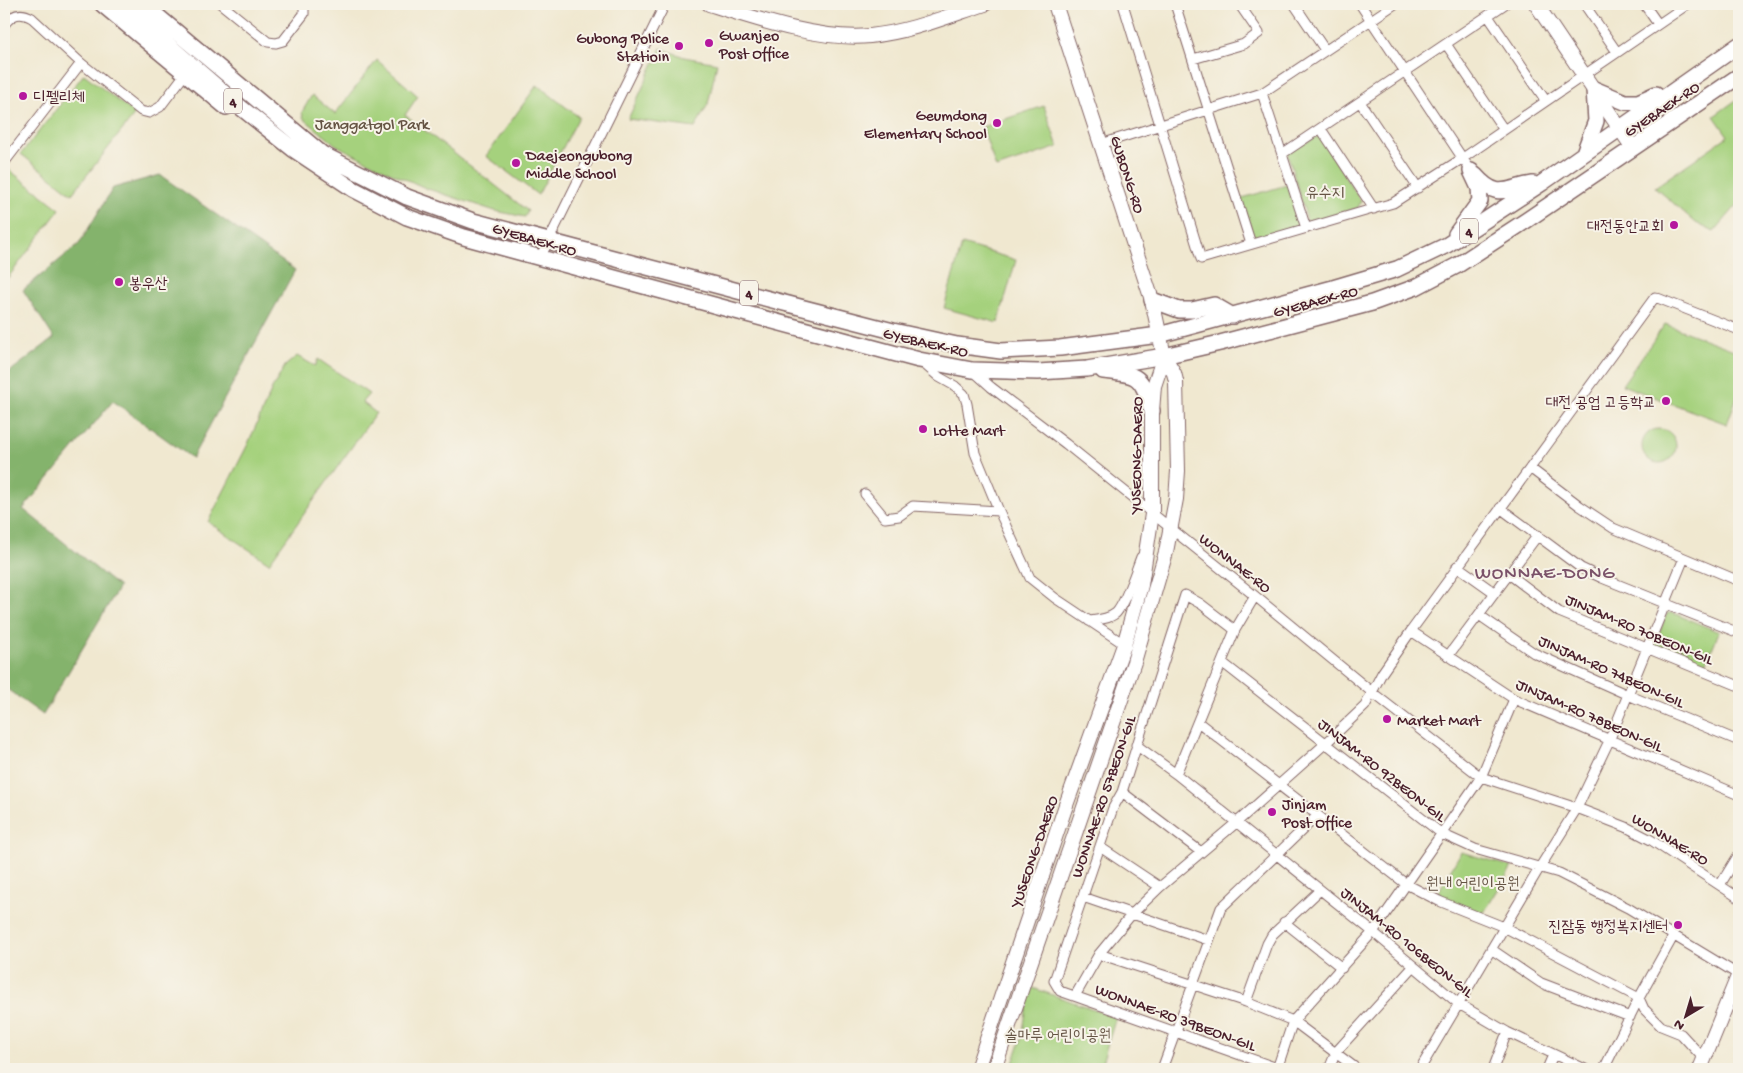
<svg xmlns="http://www.w3.org/2000/svg" width="1743" height="1073" font-family="'Gochi Hand','Poor Story',sans-serif">
<rect width="100%" height="100%" fill="#f7f3e8"/>
<filter id="ink" filterUnits="userSpaceOnUse"><feTurbulence type="fractalNoise" baseFrequency=".02" numOctaves="2"/><feDisplacementMap in="SourceGraphic" scale="10" xChannelSelector="R" yChannelSelector="G"/><feConvolveMatrix kernelMatrix="1 2 1 2 8 2 1 2 1" color-interpolation-filters="sRGB"/></filter>
<filter id="wash" filterUnits="userSpaceOnUse"><feTurbulence type="fractalNoise" baseFrequency=".0096" numOctaves="4" result="noise"/><feDisplacementMap in="SourceGraphic" scale="20" xChannelSelector="R" yChannelSelector="G"/><feGaussianBlur stdDeviation="1.12" result="paint"/><feColorMatrix in="noise" values="0 0 0 0 0 0 0 0 0 0 0 0 0 0 0 0 0 1.4 0 .05"/><feComposite in="paint" operator="in"/></filter>
<g filter="url(#wash)">
<rect width="100%" height="100%" fill="#f0e8d0"/>
<path fill="#a5d17d" stroke="#787854" d="M661 48 684 57 717 63 708 104 695 128 628 119Z
M377 60 418 96 405 115 528 211 525 217 495 211 428 189 389 172 336 145 303 118 302 112 312 95 335 114Z
M84 74 135 114 72 194 21 154Z
M537 85 579 117 538 195 486 156Z
M1739 98V203L1714 232 1696 223 1655 187 1728 136 1714 116Z
M1044 106 1058 147 996 168 982 127Z
M1319 136 1361 201 1358 208 1311 222 1307 220 1287 152Z
M8 169 60 209 4 283V174Z
M1290 184 1303 225 1253 241 1239 199Z
M962 244 1016 260 998 323 944 308Z
M1665 324 1739 352V391L1727 424 1622 385Z
M297 356 315 366 318 359 369 394 362 402 376 413 269 563 208 522 247 446 272 389 285 366Z
M1642 446a17 17 0 1 1 34 0a17 17 0 1 1-34 0Z
M1667 613H1673L1719 632 1705 666 1654 646Z
M1461 852 1512 867 1483 914 1435 898Z
M1030 987 1116 1017 1100 1069H1011L1022 1037Z"/>
<path fill="#84b36c" stroke="#67694c" d="M160 175 295 270 192 458 113 401 23 509 119 587 43 715 4 687V376L54 338 23 290 79 244 113 188Z"/>
</g>
<g filter="url(#ink)">
<g fill="none" stroke-linecap="round" stroke-linejoin="round">
<defs>
<path id="street" d="M221 4 268 42 276 43 283 41 304 14V4
M1123 4 1201 259 1393 203 1463 158 1688 4
M1175 4 1251 244
M1294 4 1325 50
M1360 4 1471 171
M1584 4 1617 52
M1644 4 1658 24
M1488 16 1546 101
M4 25C12 14 20 11 32 18L81 63 141 111 149 113 160 107 185 74
M1446 44 1504 130
M1193 59 1244 44 1259 33 1239 4
M1262 93 1306 228
M1360 102 1418 188
M1321 129 1374 209
M1101 144 1262 93 1395 4
M1282 154 1505 4
M4 163 81 63
M540 258 665 4
M923 363 939 377 955 386 964 394 967 404 975 453 999 511 1030 578 1055 598 1127 646
M972 370 991 387 1066 444 1255 596 1373 693 1481 777 1577 808 1626 827 1651 840 1739 898
M1530 468 1580 506 1613 528 1739 581
M865 494 885 518 899 516 913 506 999 511
M1500 508 1581 568 1602 578 1739 633
M1457 566 1495 593
M1509 574 1559 612 1739 686
M1479 615 1534 653 1628 695 1739 741
M1089 621C1098 620 1109 619 1116 613 1125 604 1136 570 1141 557
M1235 630 1201 604 1185 595 1122 792 1113 808 1054 981 1060 991 1277 1068
M1411 631 1514 699 1739 795
M1448 656 1538 535
M1223 663 1442 834 1475 849 1559 873 1628 908 1739 975
M1198 722 1406 884 1439 901 1504 927 1639 998 1644 1009 1661 1026 1681 1034 1704 1059
M1136 745 1176 774 1373 932 1459 1004 1507 1032 1585 1069
M1176 774 1235 630 1255 596
M1122 792 1201 852
M1100 847 1160 887
M1720 885 1739 854
M1083 897 1208 940
M1284 922 1342 968
M1491 949 1541 983 1630 1017
M1099 954 1246 1002 1293 1021 1357 1069
M1075 996 1099 954 1132 914 1160 887 1236 823 1326 743 1365 706 1382 673 1411 631 1655 297 1739 330
M1246 1002 1267 944 1272 935 1320 890
M1162 1069 1221 908 1318 815
M1277 1069 1293 1021 1373 932 1481 777 1514 699
M1329 1069 1336 1052 1414 966
M1420 1069 1540 867 1577 808 1609 741 1684 558
M1493 1069 1507 1032
M1547 1069 1553 1055
M1604 1069 1639 998 1674 935"/>
<path id="secondary" d="M709 4C756 19 821 41 870 36 910 32 948 16 985 4
M1536 4 1633 148
M977 1069 1066 805 1124 645 1141 585 1152 514V411L1154 386 1164 356
M994 1069 1134 662 1166 552 1176 499 1178 471 1176 381 1174 373 1164 356 1152 300 1055 4
M1700 1069 1739 974"/>
<path id="primary" d="M102 4 226 107
M121 4 239 106 293 149 353 189 407 217 464 237 508 249 732 310 919 360 972 370 1038 372 1087 369 1164 356 1220 343 1372 303 1416 287 1458 265 1527 220 1739 76
M143 4 322 154 407 197 473 221 738 291 893 331 957 345 1001 351 1060 348 1159 335 1333 288 1397 269 1447 245 1481 223 1542 183 1739 45
M1584 153 1596 121 1594 89 1625 102H1638L1656 94
M1475 175C1498 201 1506 188 1533 184
M1456 234 1480 201 1479 188 1471 171
M1152 300 1179 310H1192L1214 305 1233 316
M1103 371C1140 375 1141 375 1152 411"/>
</defs>
<use href="#street" stroke="#846565" stroke-width="11"/>
<use href="#secondary" stroke="#846565" stroke-width="16"/>
<use href="#primary" stroke="#846565" stroke-width="18"/>
<use href="#street" stroke="#fff" stroke-width="9"/>
<use href="#secondary" stroke="#fff" stroke-width="14"/>
<use href="#primary" stroke="#fff" stroke-width="15"/>
</g>
</g>
<g fill="#b5179e" stroke="#f7f3e8" stroke-width="2">
<circle cx="709" cy="43" r="5"/>
<circle cx="679" cy="46" r="5"/>
<circle cx="23" cy="96" r="5"/>
<circle cx="997" cy="123" r="5"/>
<circle cx="516" cy="163" r="5"/>
<circle cx="1674" cy="225" r="5"/>
<circle cx="119" cy="282" r="5"/>
<circle cx="1666" cy="401" r="5"/>
<circle cx="923" cy="429" r="5"/>
<circle cx="1387" cy="719" r="5"/>
<circle cx="1272" cy="812" r="5"/>
<circle cx="1678" cy="925" r="5"/>
</g>
<g text-anchor="middle" stroke-width="4" stroke-linejoin="round" paint-order="stroke">
<g fill="#f7f3e8" stroke="#7e5f64" stroke-width="1">
<rect x="224" y="88.5" width="18" height="25" rx="4"/>
<rect x="1460" y="218.5" width="18" height="25" rx="4"/>
<rect x="740" y="280.5" width="18" height="25" rx="4"/>
</g>
<g font-size="15" font-weight="bold" fill="#4a1f2b">
<text x="233" y="106">4</text>
<text x="1469" y="236">4</text>
<text x="749" y="298">4</text>
</g>
<g font-size="16" fill="#4a1f2b" stroke="#f7f3e8" text-anchor="start">
<text x="719" y="40">Gwanjeo<tspan x="719" dy="18">Post Office</tspan></text>
<text x="669" y="43" text-anchor="end">Gubong Police<tspan x="669" dy="18">Statioin</tspan></text>
<text x="33" y="102">디펠리체</text>
<text x="987" y="120" text-anchor="end">Geumdong<tspan x="987" dy="18">Elementary School</tspan></text>
<text x="526" y="160">Daejeongubong<tspan x="526" dy="18">Middle School</tspan></text>
<text x="1664" y="231" text-anchor="end">대전동안교회</text>
<text x="129" y="288">봉우산</text>
<text x="1656" y="407" text-anchor="end">대전 공업 고등학교</text>
<text x="933" y="435">Lotte Mart</text>
<text x="1397" y="725">Market Mart</text>
<text x="1282" y="809">Jinjam<tspan x="1282" dy="18">Post Office</tspan></text>
<text x="1668" y="931" text-anchor="end">진잠동 행정복지센터</text>
</g>
<g font-size="16" fill="#4a1f2b" stroke="#f7f3e8">
<text transform="translate(1661 108) rotate(-34)" y="6">GYEBAEK-RO</text>
<text transform="translate(1129 174) rotate(72)" y="6">GUBONG-RO</text>
<text transform="translate(535 238) rotate(16)" y="6">GYEBAEK-RO</text>
<text transform="translate(1315 300) rotate(-15)" y="6">GYEBAEK-RO</text>
<text transform="translate(926 341) rotate(13)" y="6">GYEBAEK-RO</text>
<text transform="translate(1135 455) rotate(-89)" y="6">YUSEONG-DAERO</text>
<text transform="translate(1236 562) rotate(38)" y="6">WONNAE-RO</text>
<text transform="translate(1640 628) rotate(23)" y="6">JINJAM-RO 70BEON-GIL</text>
<text transform="translate(1612 670) rotate(24)" y="6">JINJAM-RO 74BEON-GIL</text>
<text transform="translate(1590 714) rotate(24)" y="6">JINJAM-RO 78BEON-GIL</text>
<text transform="translate(1383 769) rotate(38)" y="6">JINJAM-RO 92BEON-GIL</text>
<text transform="translate(1102 796) rotate(-71)" y="6">WONNAE-RO 57BEON-GIL</text>
<text transform="translate(1671 838) rotate(31)" y="6">WONNAE-RO</text>
<text transform="translate(1033 851) rotate(-71)" y="6">YUSEONG-DAERO</text>
<text transform="translate(1408 941) rotate(39)" y="6">JINJAM-RO 106BEON-GIL</text>
<text transform="translate(1176 1016) rotate(20)" y="6">WONNAE-RO 39BEON-GIL</text>
</g>
<g font-size="16" fill="#655444" stroke="#f7f3e8">
<text x="372" y="129">Janggatgol Park</text>
<text x="1325" y="197">유수지</text>
<text x="1473" y="888">원내 어린이공원</text>
<text x="1058" y="1040">솔마루 어린이공원</text>
</g>
<g font-size="19" letter-spacing="1" fill="#7b5269" stroke="#f7f3e8">
<text x="1545" y="578">WONNAE-DONG</text>
</g>
</g>
<rect width="1743" height="1073" fill="none" stroke="#f7f3e8" stroke-width="20"/>
<g transform="translate(1686 1016) rotate(218)" stroke="#f7f3e8" stroke-width="4" paint-order="stroke">
<path d="M0-4L9 19L0 12L-9 19Z" fill="#4a1f2b"/>
<text y="-8" font-size="14" font-weight="bold" text-anchor="middle" fill="#4a1f2b">N</text>
</g>
</svg>
